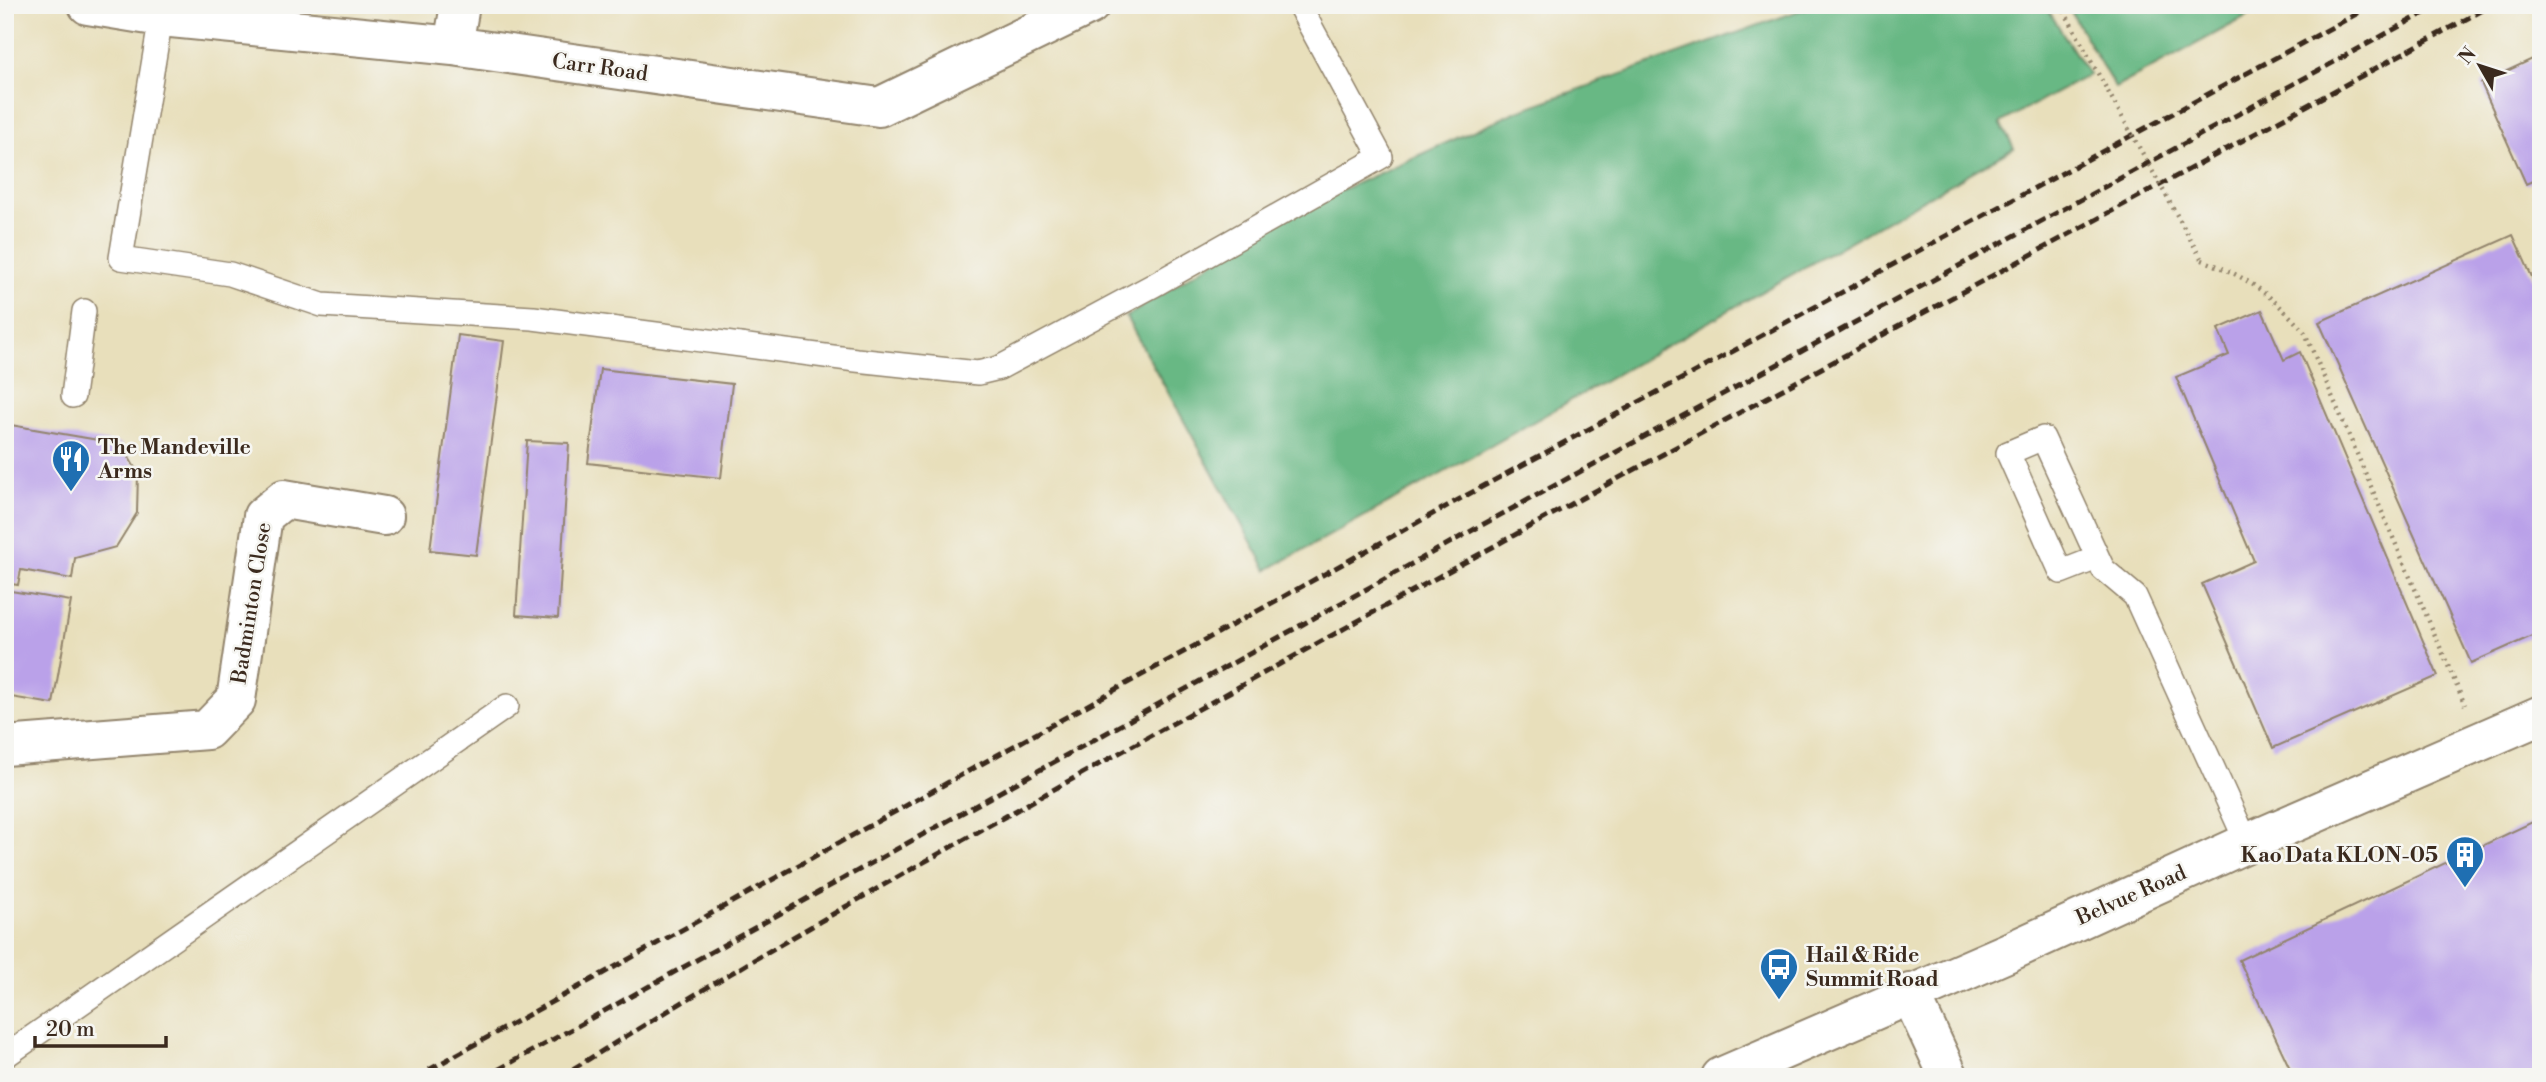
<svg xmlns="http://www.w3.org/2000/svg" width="2546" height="1082" font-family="'Libre Bodoni',serif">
<rect width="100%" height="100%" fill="#f6f6f2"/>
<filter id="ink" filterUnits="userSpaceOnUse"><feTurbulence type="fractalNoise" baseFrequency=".0143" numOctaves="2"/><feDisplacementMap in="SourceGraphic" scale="14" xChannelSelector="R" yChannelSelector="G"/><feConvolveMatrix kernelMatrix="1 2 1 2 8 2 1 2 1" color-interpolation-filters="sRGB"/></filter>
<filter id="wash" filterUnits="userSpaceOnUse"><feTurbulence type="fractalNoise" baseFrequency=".00686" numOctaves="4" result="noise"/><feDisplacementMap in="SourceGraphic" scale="28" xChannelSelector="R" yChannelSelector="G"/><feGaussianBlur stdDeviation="1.57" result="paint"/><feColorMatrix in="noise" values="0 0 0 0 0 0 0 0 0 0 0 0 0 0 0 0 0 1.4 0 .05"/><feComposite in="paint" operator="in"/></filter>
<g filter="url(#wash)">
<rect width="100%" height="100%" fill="#e8dfbb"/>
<path fill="#67b884" stroke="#517151" stroke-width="2" d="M1815 5H2045L2089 75 2000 123 2014 148 1454 467 1267 570 1126 317 1286 215 1515 112Z
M2067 5H2268L2115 88Z"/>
<g id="blocks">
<path fill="#baa1e9" d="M2541 55V177L2526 184 2481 83Z
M2513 235 2541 297V632L2471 663 2319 322Z
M2262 310 2284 360 2300 352 2438 676 2273 748 2202 584 2254 561 2176 377 2229 355 2218 329Z
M458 335 504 341 476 555 430 550Z
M600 369 732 384 721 478 588 463Z
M5 424 121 444 138 473 137 513 116 547 75 558 72 579 21 570 18 585 5 583Z
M527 441 569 443 558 618 516 615Z
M5 590 71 601 53 704 5 696Z
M2541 818V1077H2294L2239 960Z"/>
</g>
</g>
<g filter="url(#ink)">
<use href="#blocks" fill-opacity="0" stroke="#92846c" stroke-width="2"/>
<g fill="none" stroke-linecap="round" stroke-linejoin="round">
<defs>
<path id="service" d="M163 5 121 258 230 274 322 305 533 318 856 360 978 373 999 368 1154 285 1381 157 1299 5
M73 396 84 311
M2097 558 2061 572 2008 453 2043 438 2103 569 2135 596 2247 843
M5 1056 507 706"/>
<path id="minor" d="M88 5 161 17 453 46 879 107 1090 5
M453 46 460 5
M5 746 207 730 236 700 263 516 284 499 384 516
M1910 993 1949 1077
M1721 1077 2009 952 2247 843 2541 715"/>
</defs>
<use href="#service" stroke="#92846c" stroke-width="26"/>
<use href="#minor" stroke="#92846c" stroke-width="42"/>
<path stroke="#92846c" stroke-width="4.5" stroke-dasharray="2 5" stroke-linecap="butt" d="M2061 5 2091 61
M2202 260C2249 277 2273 296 2305 333L2465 705"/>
<use href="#service" stroke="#fff" stroke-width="23"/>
<use href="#minor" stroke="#fff" stroke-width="38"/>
<path stroke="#3b2a1e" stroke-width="5" stroke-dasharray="10 5" stroke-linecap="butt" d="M416 1077 1467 495 2373 5
M485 1077 1482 525 2439 5
M560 1077C786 936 1020 808 1253 679 1664 451 2079 230 2492 5"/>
<path stroke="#92846c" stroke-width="4.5" stroke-dasharray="2 5" stroke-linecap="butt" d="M2091 61 2202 260"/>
</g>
</g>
<defs>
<symbol id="restaurant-pin" viewBox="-11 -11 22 30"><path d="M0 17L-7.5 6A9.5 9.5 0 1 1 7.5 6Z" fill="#1f6fb2" stroke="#f6f6f2"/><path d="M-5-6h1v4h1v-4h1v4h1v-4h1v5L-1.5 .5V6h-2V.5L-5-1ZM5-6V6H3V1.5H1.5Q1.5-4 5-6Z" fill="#fff"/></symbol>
<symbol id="building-pin" viewBox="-11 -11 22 30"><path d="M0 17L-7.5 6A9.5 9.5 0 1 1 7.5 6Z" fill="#1f6fb2" stroke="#f6f6f2"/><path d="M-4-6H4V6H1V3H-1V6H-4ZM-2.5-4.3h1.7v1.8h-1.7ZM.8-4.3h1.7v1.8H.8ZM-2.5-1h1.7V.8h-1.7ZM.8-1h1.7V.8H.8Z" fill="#fff"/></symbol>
<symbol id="bus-pin" viewBox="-11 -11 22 30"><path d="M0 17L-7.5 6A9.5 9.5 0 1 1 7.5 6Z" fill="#1f6fb2" stroke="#f6f6f2"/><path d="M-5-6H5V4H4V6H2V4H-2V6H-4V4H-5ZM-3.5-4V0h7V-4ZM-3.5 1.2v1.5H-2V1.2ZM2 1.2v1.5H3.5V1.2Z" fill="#fff"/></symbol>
</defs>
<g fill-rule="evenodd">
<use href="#restaurant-pin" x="49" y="437" width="44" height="60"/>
<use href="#building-pin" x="2443" y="833" width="44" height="60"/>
<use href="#bus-pin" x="1757" y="945" width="44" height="60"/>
</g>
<g text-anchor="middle" stroke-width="5" stroke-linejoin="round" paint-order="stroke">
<g font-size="21" fill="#3b2a1e" stroke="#f6f6f2">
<text transform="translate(600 67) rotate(8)" y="7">Carr Road</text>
<text transform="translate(251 603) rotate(-81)" y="7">Badminton Close</text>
<text transform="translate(2131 895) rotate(-24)" y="7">Belvue Road</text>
</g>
<g font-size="21" font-weight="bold" fill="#3b2a1e" stroke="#f6f6f2" text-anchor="start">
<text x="98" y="454">The Mandeville<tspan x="98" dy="24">Arms</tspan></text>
<text x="2438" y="862" text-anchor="end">Kao Data KLON-05</text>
<text x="1806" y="962">Hail &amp; Ride<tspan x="1806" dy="24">Summit Road</tspan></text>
</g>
</g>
<rect width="2546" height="1082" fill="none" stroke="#f6f6f2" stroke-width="28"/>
<g transform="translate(2480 66) rotate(309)" stroke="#f6f6f2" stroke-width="5" paint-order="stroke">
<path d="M0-5L12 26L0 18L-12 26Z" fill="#3b2a1e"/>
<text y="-10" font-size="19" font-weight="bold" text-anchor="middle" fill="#3b2a1e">N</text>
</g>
<path d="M35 1036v10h131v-10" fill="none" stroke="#3b2a1e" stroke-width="3.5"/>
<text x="46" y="1036" font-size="21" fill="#3b2a1e" stroke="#f6f6f2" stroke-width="5" paint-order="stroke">20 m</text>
</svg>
